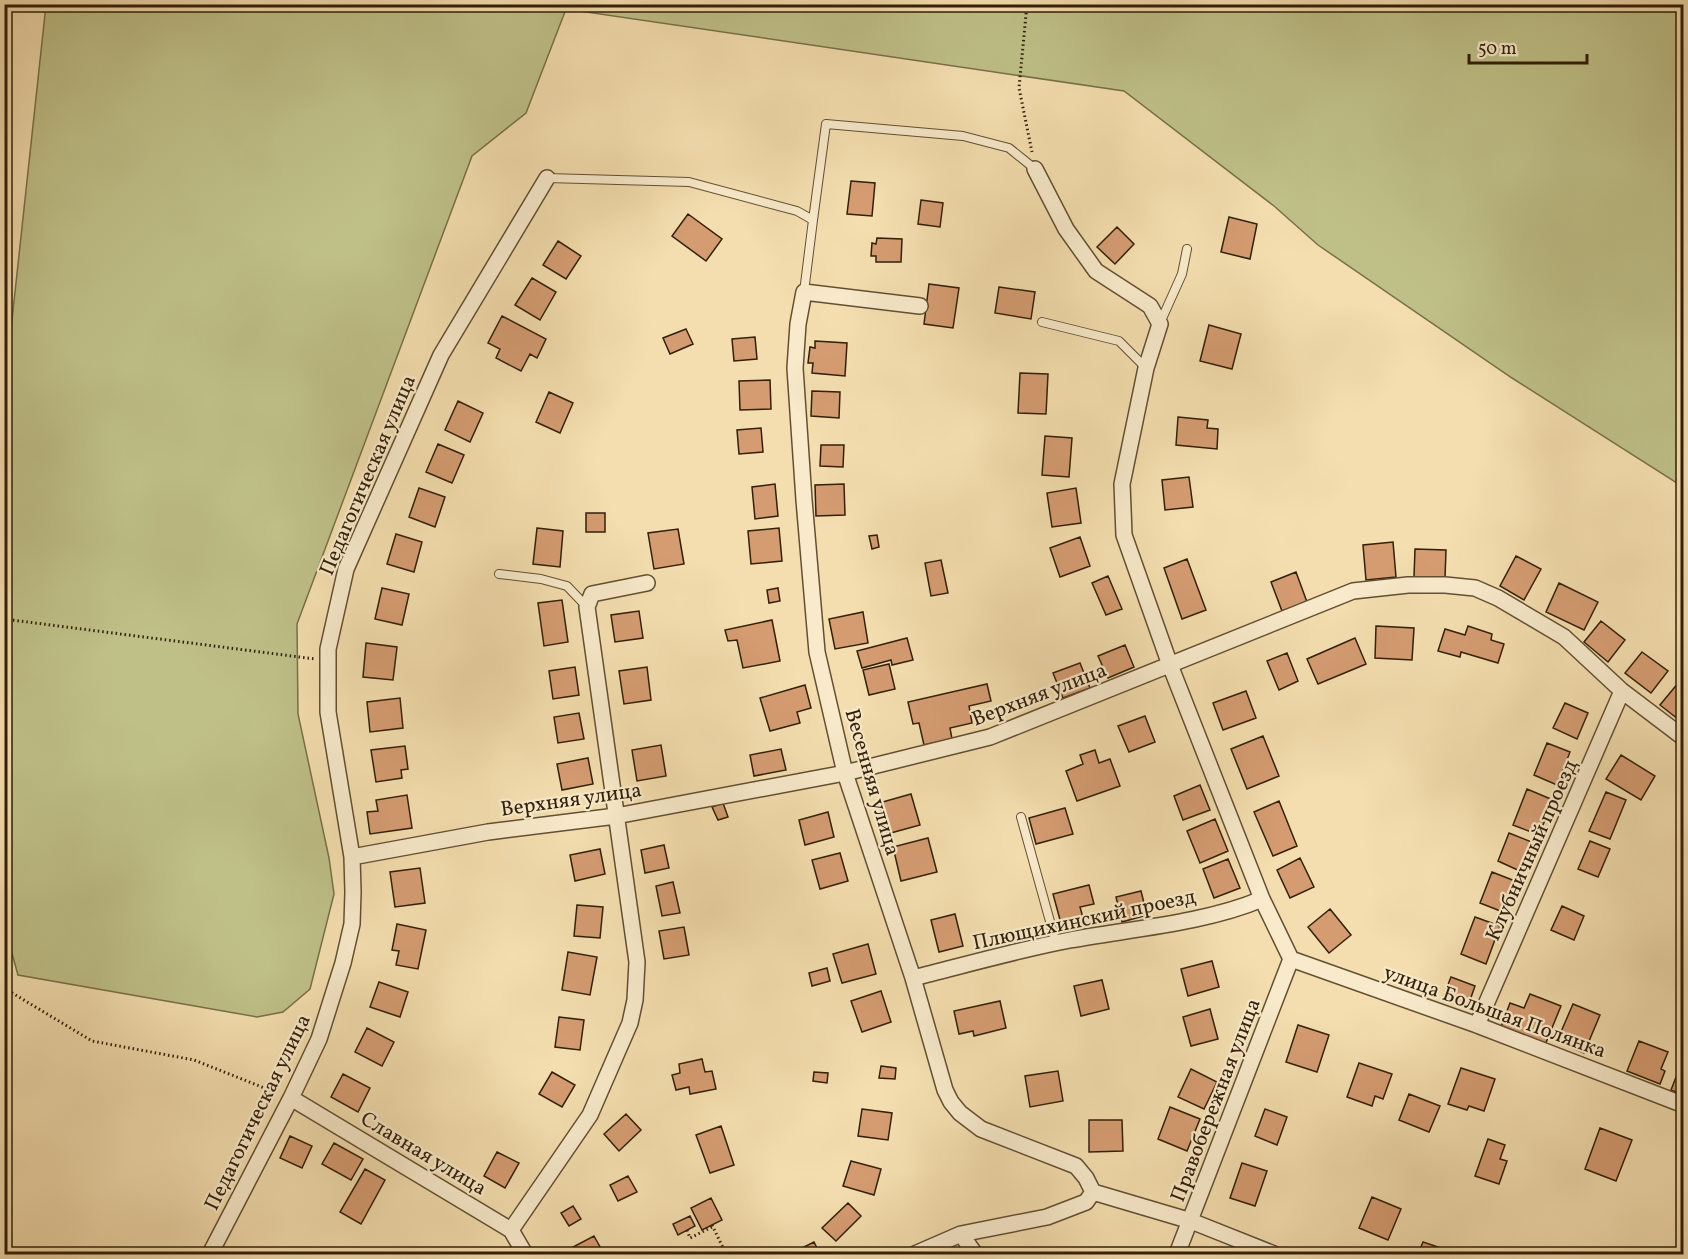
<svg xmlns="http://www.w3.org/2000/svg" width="1688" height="1259" font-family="Vollkorn,serif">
<rect width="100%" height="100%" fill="#f4deaf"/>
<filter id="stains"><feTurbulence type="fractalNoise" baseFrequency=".00333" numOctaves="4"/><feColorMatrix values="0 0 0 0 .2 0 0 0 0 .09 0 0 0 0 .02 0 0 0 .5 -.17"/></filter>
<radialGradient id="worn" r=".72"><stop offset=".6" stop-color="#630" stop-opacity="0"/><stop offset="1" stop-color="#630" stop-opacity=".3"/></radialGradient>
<path fill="#bfc088" stroke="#787048" stroke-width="1.5" d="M46 5H1683V487L1512 378 1318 245 1274 206 1124 91 566 9 526 113 472 156 297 624 298 714 329 858 334 894 310 989 283 1012 257 1017 18 975 4 925V394Z"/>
<path fill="#d59c72" stroke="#321f08" stroke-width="1.5" d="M851 181 875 183 872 216 847 214Z
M921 200 943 203 940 227 918 224Z
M688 214 722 239 706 261 672 236Z
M1229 217 1257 224 1250 259 1221 252Z
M1117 227 1134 244 1115 264 1097 247Z
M877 238 902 239 901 262H876V256H871L872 243 876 244Z
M558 241 581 256 566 279 543 265Z
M532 278 556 292 540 320 515 305Z
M929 284 959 288 953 328 924 324Z
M999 287 1035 292 1031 319 995 313Z
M502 316 546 339 537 358 530 354 521 371 496 358 500 349 488 343Z
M1209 325 1241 334 1232 369 1200 361Z
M686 329 693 344 670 354 663 338Z
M755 337 757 359 734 361 732 339Z
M815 341 847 343 845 376 812 373 813 363H808L810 347 815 348Z
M1020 373 1048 374 1046 414 1018 413Z
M770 380 771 409 740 410 739 381Z
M812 391 840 392 839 418 811 416Z
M549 392 573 403 560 433 536 422Z
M458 401 483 413 470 442 445 430Z
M1178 417 1208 420 1207 428 1218 429 1217 449 1176 445Z
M761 428 763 452 739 454 737 430Z
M1045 436 1072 438 1069 477 1042 475Z
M438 444 464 455 452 483 426 472Z
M821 445H844L843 467 820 466Z
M1189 477 1193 507 1165 510 1162 480Z
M775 484 778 516 755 519 752 487Z
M844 484 845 515 816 516 815 485Z
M419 488 445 497 435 527 409 517Z
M1076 488 1081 523 1052 527 1047 493Z
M586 513H605V532H586Z
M537 528 563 531 560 567 533 564Z
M779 528 782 561 751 564 748 531Z
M678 529 684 564 654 569 648 533Z
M396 534 422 542 414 572 387 564Z
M877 535 879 547 872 549 869 536Z
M1080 537 1090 566 1060 577 1050 548Z
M1393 542 1396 577 1366 580 1363 545Z
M1415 549 1446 550 1445 578 1414 577Z
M1516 556 1541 569 1524 600 1500 586Z
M1187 559 1206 610 1182 619 1164 568Z
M941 560 948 593 931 596 925 563Z
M1296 572 1307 602 1282 611 1271 582Z
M1108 576 1122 609 1106 615 1092 583Z
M1559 583 1598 602 1584 630 1546 612Z
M382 588 409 594 402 625 375 619Z
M778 588 780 601 769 603 767 590Z
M562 600 568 642 544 646 538 603Z
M639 611 643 638 615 642 611 615Z
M863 612 868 643 835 649 829 619Z
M772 620 780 661 743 668 737 640 728 641 725 630Z
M1601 621 1625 640 1608 662 1584 642Z
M1376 626 1414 628 1412 660 1375 658Z
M1468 626 1492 634 1491 640 1504 644 1498 663 1461 652 1460 657 1438 651 1445 629 1465 635Z
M907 638 913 660 892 665 891 660 862 668 857 651Z
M1355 638 1366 664 1318 684 1307 659Z
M366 643 397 647 393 680 363 677Z
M1125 645 1134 667 1108 678 1098 656Z
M1642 652 1668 671 1651 693 1625 673Z
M1287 653 1298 681 1279 690 1267 661Z
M1080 663 1090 688 1063 698 1053 673Z
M889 664 895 689 869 695 863 670Z
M575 667 579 695 553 699 549 671Z
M647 667 651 700 624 704 619 671Z
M1679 682 1684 685 1683 723 1660 705Z
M987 684 991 701 969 706 972 723 950 728 952 739 924 745 919 723 913 724 908 702Z
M805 685 811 708 797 712 800 723 770 731 760 698Z
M1246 691 1256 718 1223 730 1213 703Z
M400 698 403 728 370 732 367 702Z
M1565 703 1588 713 1577 739 1553 728Z
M579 713 584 739 558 743 554 717Z
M1145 716 1155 742 1129 752 1118 726Z
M1263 736 1279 776 1247 789 1231 749Z
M1547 743 1570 752 1557 785 1534 775Z
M661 745 666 776 637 781 632 750Z
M405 746 408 769 401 770 402 778 376 782 371 750Z
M781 749 786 770 754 776 750 755Z
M1095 750 1099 763 1110 759 1120 786 1077 801 1066 771 1083 764 1080 755Z
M1621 755 1655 776 1641 800 1606 779Z
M588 758 593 784 562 790 557 764Z
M1200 785 1210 810 1183 820 1174 796Z
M1527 789 1553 800 1539 835 1513 825Z
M1606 792 1626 800 1610 839 1589 831Z
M911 794 920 825 887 834 879 803Z
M407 795 412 828 370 834 367 812 378 811 376 800Z
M1279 801 1297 846 1273 856 1254 812Z
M723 803 728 817 718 820 712 807Z
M1065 808 1073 834 1036 844 1029 818Z
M828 812 834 837 805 845 799 820Z
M1215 819 1228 851 1200 863 1187 831Z
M1509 833 1534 843 1522 872 1498 861Z
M928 838 937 872 901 881 893 847Z
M1590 841 1610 849 1598 877 1578 869Z
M664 845 669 868 645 873 641 850Z
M600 849 605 874 575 881 570 855Z
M840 853 848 881 820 889 812 860Z
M1300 858 1314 887 1290 898 1277 870Z
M1228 859 1240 888 1214 898 1203 869Z
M420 868 425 903 395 907 390 872Z
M1492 872 1515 881 1503 912 1480 903Z
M673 882 680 913 662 916 656 886Z
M1089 885 1094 904 1080 907 1084 921 1062 927 1053 894Z
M1141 891 1147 915 1122 922 1116 897Z
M577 905 603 907 600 938 574 936Z
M1562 906 1584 916 1574 940 1551 930Z
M1330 909 1351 935 1329 953 1308 927Z
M955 914 963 946 939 952 931 920Z
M1475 917 1500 926 1486 964 1461 954Z
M397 924 426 930 418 969 396 965 399 951 392 950Z
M684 927 689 955 664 959 659 931Z
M868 944 876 974 842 983 833 954Z
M568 952 597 957 590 995 562 990Z
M1212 961 1219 987 1188 996 1181 969Z
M827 968 830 981 812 986 809 973Z
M1451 977 1475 986 1468 1006 1443 997Z
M1102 980 1109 1009 1081 1016 1074 986Z
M379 982 408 992 400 1017 370 1007Z
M881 991 891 1022 862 1032 851 1001Z
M1530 994 1561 1006 1545 1045 1501 1027 1510 1003 1524 1008Z
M1000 1001 1006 1028 974 1036 973 1031 959 1034 954 1011Z
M1573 1004 1600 1015 1584 1053 1557 1041Z
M1210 1009 1218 1039 1191 1046 1183 1017Z
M559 1017 584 1020 580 1050 555 1047Z
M1298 1025 1329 1035 1317 1072 1286 1062Z
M367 1028 394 1042 382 1066 355 1052Z
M1639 1041 1668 1052 1661 1069 1665 1071 1660 1084 1627 1071Z
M702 1059 705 1072 712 1071 716 1089 690 1094 689 1087 676 1090 672 1075 680 1073 679 1064Z
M1683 1059H1684V1095L1671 1090Z
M1359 1063 1392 1074 1383 1099 1375 1096 1372 1106 1347 1097Z
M881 1066 896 1068 895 1079 879 1078Z
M1461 1068 1495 1079 1484 1111 1469 1106 1467 1110 1448 1104Z
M1191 1069 1217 1082 1204 1109 1178 1097Z
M1058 1071 1063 1101 1030 1107 1025 1076Z
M552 1072 575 1085 562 1107 539 1094Z
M814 1072 828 1073 827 1083 813 1081Z
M343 1074 370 1088 358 1112 331 1097Z
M1409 1094 1440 1106 1429 1132 1399 1120Z
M1170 1107 1200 1119 1187 1151 1158 1139Z
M862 1109 892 1113 888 1140 858 1136Z
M1265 1109 1287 1117 1277 1145 1255 1136Z
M626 1114 641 1130 619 1151 604 1134Z
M1089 1120H1122L1123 1151 1089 1152Z
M721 1126 734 1165 710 1173 696 1135Z
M1600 1128 1632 1140 1616 1181 1585 1169Z
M290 1136 312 1146 302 1168 280 1158Z
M1488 1139 1505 1145 1500 1159 1507 1161 1499 1184 1475 1176Z
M334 1143 363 1159 351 1180 322 1164Z
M497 1152 519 1163 505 1188 484 1176Z
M851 1161 881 1169 874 1195 843 1186Z
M1242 1163 1267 1171 1255 1206 1230 1198Z
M365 1169 385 1180 361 1224 340 1212Z
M628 1176 637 1192 618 1201 610 1185Z
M1372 1197 1401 1209 1388 1240 1359 1228Z
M711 1198 722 1220 702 1230 691 1208Z
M848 1203 861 1216 836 1241 822 1228Z
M573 1206 581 1219 569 1226 561 1213Z
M690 1216 695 1226 678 1235 673 1224Z
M594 1236 604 1254H574L571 1248Z
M814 1242 820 1254H790Z
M1423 1242 1459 1254H1418Z"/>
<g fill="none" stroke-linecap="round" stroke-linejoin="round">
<defs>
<path id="lane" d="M547 178 689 182 797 211 813 220 804 292
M813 220 826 124 963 136 1009 148 1035 169
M1042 322 1119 341 1146 368
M1160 323 1182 274 1187 249
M499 574 541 579 567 586 587 607
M1021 817 1056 943"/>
<path id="street" d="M1035 169 1066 229 1096 271 1150 306 1160 324 1146 368 1122 484 1124 535 1170 665 1262 899 1291 959
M920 306 804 292 798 324 795 368 804 500 817 652 845 773 913 978 945 1090 951 1102 960 1113 981 1129 1076 1166 1086 1178 1093 1192
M352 857 488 832 616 816 845 773 990 737 1353 591 1408 585H1445L1475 588 1498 598 1564 637 1622 691 1684 738
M1291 959 1477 1025 1684 1105
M913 978C965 965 1017 950 1070 940 1130 929 1206 923 1262 899
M1477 1025 1622 691
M291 1098 511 1230 525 1254
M511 1230 590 1115 630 1023 635 1000 637 962 587 607 592 594 647 583
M961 1234 975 1254
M210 1254 291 1098 319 1039 343 963 352 924 353 892 352 857 328 712V649L346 569 441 355 547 178
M915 1254 961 1234 1047 1217 1086 1202 1093 1192 1191 1221 1274 1254
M1177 1254 1291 959"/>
</defs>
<use href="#lane" stroke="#624f32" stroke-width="10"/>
<use href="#street" stroke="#624f32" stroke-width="18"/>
<path stroke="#321f08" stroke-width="3" stroke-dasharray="1.5 3" stroke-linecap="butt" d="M1027 4 1019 88 1032 152
M4 619 315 659
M4 988 92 1041 194 1060 277 1093
M712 1225 726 1254
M687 1230 690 1238 712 1227"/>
<use href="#lane" stroke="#f8eacb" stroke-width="8"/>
<use href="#street" stroke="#f8eacb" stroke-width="15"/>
</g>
<g text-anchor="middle" stroke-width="4.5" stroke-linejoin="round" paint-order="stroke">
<g font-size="21" fill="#321f08" stroke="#f8eacb">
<text transform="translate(367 475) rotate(-67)" y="7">Педагогическая улица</text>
<text transform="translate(1039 694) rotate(-21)" y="7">Верхняя улица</text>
<text transform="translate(873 782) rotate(74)" y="7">Весенняя улица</text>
<text transform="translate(571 799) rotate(-8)" y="7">Верхняя улица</text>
<text transform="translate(1531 850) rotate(-66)" y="7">Клубничный проезд</text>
<text transform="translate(1084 919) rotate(-12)" y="7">Плющихинский проезд</text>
<text transform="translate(1495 1011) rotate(20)" y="7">улица Большая Полянка</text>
<text transform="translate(1215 1100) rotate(-69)" y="7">Правобережная улица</text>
<text transform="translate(257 1112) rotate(-64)" y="7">Педагогическая улица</text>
<text transform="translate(424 1153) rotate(31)" y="7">Славная улица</text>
</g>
</g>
<rect width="1688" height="1259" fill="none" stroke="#f4deaf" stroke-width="24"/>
<rect x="6" y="6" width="1676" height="1247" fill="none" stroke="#321f08" stroke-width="3"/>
<rect x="12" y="12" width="1664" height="1235" fill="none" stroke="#321f08" stroke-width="1.5"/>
<path d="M1469 54v9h118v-9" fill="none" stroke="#321f08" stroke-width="3"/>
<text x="1478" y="54" font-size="18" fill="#321f08" stroke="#f8eacb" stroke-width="4.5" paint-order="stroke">50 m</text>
<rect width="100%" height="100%" filter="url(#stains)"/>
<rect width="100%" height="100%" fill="url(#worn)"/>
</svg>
